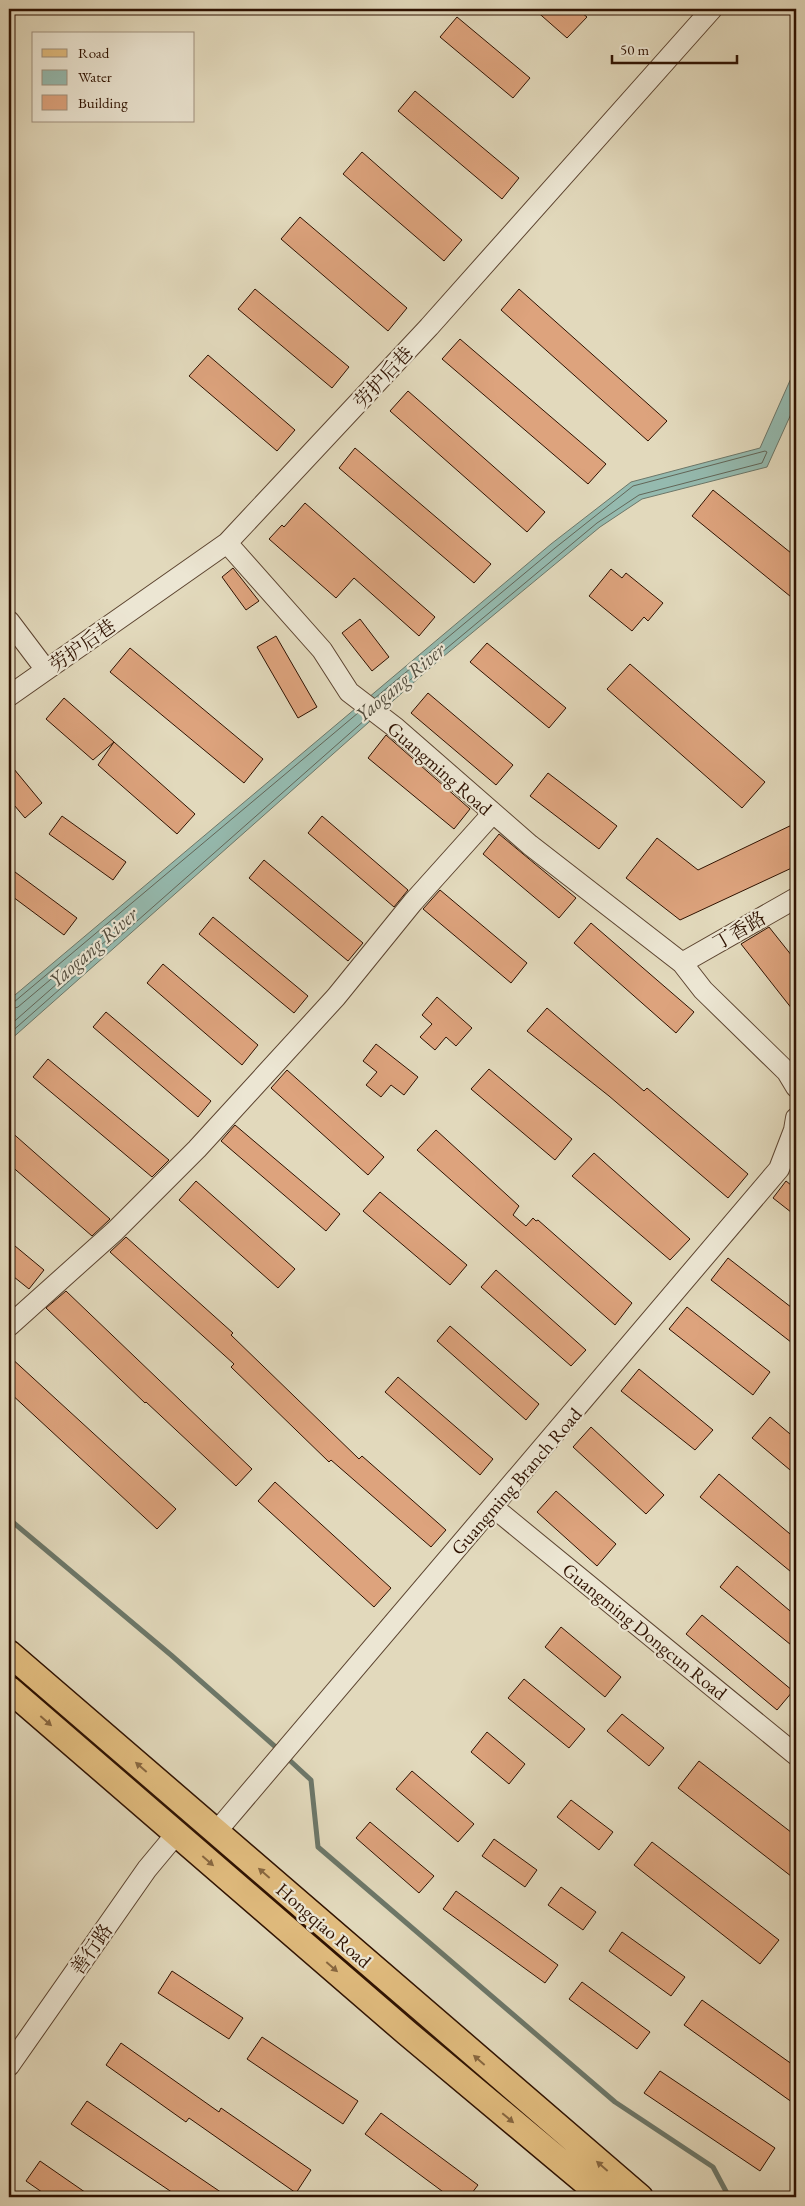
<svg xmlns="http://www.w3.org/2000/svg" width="805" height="2206" font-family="'EB Garamond','Noto Serif SC',serif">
<rect width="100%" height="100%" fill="#e2d9bc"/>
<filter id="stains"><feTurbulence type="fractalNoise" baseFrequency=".004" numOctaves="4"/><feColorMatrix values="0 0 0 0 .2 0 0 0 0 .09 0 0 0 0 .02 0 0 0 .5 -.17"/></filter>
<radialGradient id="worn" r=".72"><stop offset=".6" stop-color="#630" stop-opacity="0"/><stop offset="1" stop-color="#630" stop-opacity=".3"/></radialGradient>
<path fill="#95baaf" stroke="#6c7769" d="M796 367V403L767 467 642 499 600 527 438 661 9 1041V1000L551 544 631 482 760 448Z"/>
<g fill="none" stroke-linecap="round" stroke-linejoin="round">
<path stroke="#626658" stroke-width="1" d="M375 698 555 548 633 486 765 451 767 452 762 463 639 495 597 523 435 658 383 704
M9 1003 14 1002 358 713
M9 1010 18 1007 121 920H125V924L9 1026
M9 1034 366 719"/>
<path stroke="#6c7769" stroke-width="5" d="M9 1519 171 1655 279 1750
M285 1756 311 1780 318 1847 615 2102 713 2167 729 2197"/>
</g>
<path fill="#dda37d" stroke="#2f1201" d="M534 9H577L587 17 567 38Z
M457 17 530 78 513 98 440 37Z
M415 91 519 178 502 199 398 111Z
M362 152 462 240 444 261 343 174Z
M300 217 407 308 388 331 281 239Z
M255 289 349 367 332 388 238 309Z
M519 289 667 421 648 441 501 310Z
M460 339 606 464 588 484 442 359Z
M208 355 295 430 277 451 189 376Z
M408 391 545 512 527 532 390 411Z
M355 448 491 564 474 583 339 468Z
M713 490 796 557V601L692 516Z
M305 503 435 617 419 636 354 578 336 598 269 539 282 525 284 527Z
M233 568 259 601 246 610 222 577Z
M611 569 622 578 626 573 663 603 648 621 644 617 632 631 589 596Z
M360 619 389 657 372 671 342 633Z
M276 636 317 707 298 718 257 647Z
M487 643 566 708 549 728 470 662Z
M130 648 263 759 244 783 110 672Z
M630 664 765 782 742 808 607 689Z
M428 693 513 765 496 785 411 713Z
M64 698 114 742 93 760 46 719Z
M386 735 470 809 454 829 368 758Z
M114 742 195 814 177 834 98 765Z
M9 763 42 803 25 818 9 799Z
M548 773 617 826 599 849 530 796Z
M62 816 126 862 113 880 49 834Z
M322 816 408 890 394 907 308 833Z
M796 823V866L680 920 626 878 657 838 698 870Z
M499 834 576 898 559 918 483 854Z
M264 860 363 943 348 961 249 878Z
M15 872 77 918 64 935 9 894V880Z
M440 890 527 963 511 983 423 909Z
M213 917 308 996 294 1013 199 934Z
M591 923 694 1012 676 1033 574 943Z
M769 927 796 961V1014L741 944Z
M163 964 258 1045 242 1065 147 983Z
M437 997 472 1028 456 1046 446 1037 435 1050 420 1037 432 1024 422 1015Z
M547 1008 644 1091 647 1088 748 1174 728 1198 609 1096 527 1031Z
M106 1012 211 1101 198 1117 93 1027Z
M376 1044 418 1077 404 1095 391 1085 381 1097 366 1085 377 1072 363 1061Z
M48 1059 169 1160 152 1177 33 1077Z
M489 1069 572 1139 555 1160 471 1089Z
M287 1070 384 1157 368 1175 271 1088Z
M235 1125 340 1214 326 1231 221 1141Z
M9 1130 110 1219 109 1220 92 1236 9 1164Z
M436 1130 519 1206 513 1215 526 1226 533 1218 536 1221 538 1220 632 1303 615 1325 417 1150Z
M594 1153 690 1239 670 1260 572 1176Z
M196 1181 295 1269 278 1288 179 1200Z
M786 1181 796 1189V1216L773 1198Z
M380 1192 467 1265 450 1285 363 1211Z
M126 1237 233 1333 231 1335 359 1459 362 1456 446 1530 431 1547 331 1460 329 1462 231 1367 234 1364 110 1252Z
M9 1241 44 1270 29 1289 9 1273Z
M728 1258 796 1311V1346L711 1280Z
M496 1270 586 1350 571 1366 481 1287Z
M66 1291 252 1469 236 1486 146 1402 145 1403 46 1308Z
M687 1307 770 1372 753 1395 669 1329Z
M450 1326 539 1404 526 1420 437 1341Z
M9 1356 176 1509 157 1529 9 1392Z
M639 1369 713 1430 695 1450 621 1391Z
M398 1377 493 1459 480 1475 385 1392Z
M770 1417 796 1439V1475L752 1438Z
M591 1427 664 1495 646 1514 573 1447Z
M719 1474 796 1539V1576L700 1497Z
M275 1482 391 1588 374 1607 258 1501Z
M556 1491 616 1544 597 1566 537 1512Z
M737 1566 796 1616V1649L720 1587Z
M702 1615 793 1691 777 1710 686 1634Z
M561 1627 621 1677 605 1697 545 1647Z
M524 1679 585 1729 569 1748 508 1698Z
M622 1714 664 1748 649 1766 607 1731Z
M487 1732 525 1764 509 1784 471 1752Z
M699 1761 796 1836V1880L678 1788Z
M412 1771 474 1824 458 1842 396 1789Z
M571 1800 613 1832 599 1850 557 1817Z
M370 1822 434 1876 419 1893 356 1838Z
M494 1839 537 1870 525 1887 482 1856Z
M652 1842 779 1940 760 1964 634 1865Z
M561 1887 596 1912 583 1930 548 1905Z
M456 1891 558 1965 545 1983 443 1909Z
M622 1932 685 1977 671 1996 609 1951Z
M172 1971 243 2018 229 2039 158 1993Z
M582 1982 650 2032 637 2049 569 1999Z
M702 2000 796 2067V2105L684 2025Z
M262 2037 358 2101 343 2124 247 2059Z
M121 2043 219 2112 221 2108 311 2170 296 2193 189 2118 186 2122 106 2065Z
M660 2071 775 2148 760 2171 644 2093Z
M87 2101 169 2157 228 2197H179L71 2124Z
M381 2113 478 2185 469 2197H450L365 2134Z
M40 2161 92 2197H49L26 2181Z"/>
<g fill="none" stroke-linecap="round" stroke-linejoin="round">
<defs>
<path id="minor" d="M227 543 322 650 349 692 396 728 530 845 682 963 703 990 787 1072 796 1087
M9 621 46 670
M9 696 227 543 429 327 712 9
M682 963 796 898
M9 1326 115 1231 197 1149 336 997 413 902 492 814
M493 1507 796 1755
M216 1832 779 1169 794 1130 796 1118
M9 2066 147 1869 177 1833"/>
<path id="major" d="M9 1653 640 2197
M9 1689 407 2033 603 2197"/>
</defs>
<use href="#minor" stroke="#5c4430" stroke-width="22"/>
<use href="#major" stroke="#2f1201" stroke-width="28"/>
<use href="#minor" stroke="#ece6d3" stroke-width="20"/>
<use href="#major" stroke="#e1bc7e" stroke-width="25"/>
</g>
<defs><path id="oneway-solid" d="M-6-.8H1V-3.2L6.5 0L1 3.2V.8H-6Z" transform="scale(1.25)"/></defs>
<g fill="#886740">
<use href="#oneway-solid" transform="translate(46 1721) rotate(41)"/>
<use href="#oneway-solid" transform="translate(141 1767) rotate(-139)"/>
<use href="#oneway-solid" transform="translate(208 1861) rotate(41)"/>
<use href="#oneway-solid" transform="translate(264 1873) rotate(-139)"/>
<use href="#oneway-solid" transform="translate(332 1967) rotate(41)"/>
<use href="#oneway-solid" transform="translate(479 2060) rotate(-139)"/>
<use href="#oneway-solid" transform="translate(508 2118) rotate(40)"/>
<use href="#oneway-solid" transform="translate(602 2166) rotate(-139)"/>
</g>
<g text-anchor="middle" stroke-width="4.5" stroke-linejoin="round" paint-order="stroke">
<g font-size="19" fill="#2f1201" stroke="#ece6d3">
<text transform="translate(383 377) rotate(-47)" y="7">劳护后巷</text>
<text transform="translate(82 645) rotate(-35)" y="7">劳护后巷</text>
<text transform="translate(440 768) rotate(41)" y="7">Guangming Road</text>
<text transform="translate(739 930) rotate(-30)" y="7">丁香路</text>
<text transform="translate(516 1481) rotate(-49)" y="7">Guangming Branch Road</text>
<text transform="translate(645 1631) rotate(39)" y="7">Guangming Dongcun Road</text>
<text transform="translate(324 1925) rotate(41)" y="7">Hongqiao Road</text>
<text transform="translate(91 1949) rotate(-55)" y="7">善行路</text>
</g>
<g font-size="20" font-style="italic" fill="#534d3e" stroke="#ece6d3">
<text transform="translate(400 682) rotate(-40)" y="7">Yaogang River</text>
<text transform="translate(93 947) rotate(-41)" y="7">Yaogang River</text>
</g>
</g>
<rect width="805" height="2206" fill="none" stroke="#e2d9bc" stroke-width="30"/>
<rect x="10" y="10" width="785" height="2186" fill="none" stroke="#2f1201" stroke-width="2.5"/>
<rect x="15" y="15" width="775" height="2176" fill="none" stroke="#2f1201"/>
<rect x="32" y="32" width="162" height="90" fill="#ece6d3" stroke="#a0917f"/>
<rect x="42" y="49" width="25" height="8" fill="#e1bc7e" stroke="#a0917f"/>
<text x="78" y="58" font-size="15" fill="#2f1201">Road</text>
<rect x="42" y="70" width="25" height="15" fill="#95baaf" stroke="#a0917f"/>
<text x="78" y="82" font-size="15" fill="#2f1201">Water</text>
<rect x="42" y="95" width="25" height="15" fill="#dda37d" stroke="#a0917f"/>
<text x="78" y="108" font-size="15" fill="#2f1201">Building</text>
<path d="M612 55v8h125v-8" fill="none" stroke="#2f1201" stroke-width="2.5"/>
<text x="620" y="55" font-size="15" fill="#2f1201" stroke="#ece6d3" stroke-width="4" paint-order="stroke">50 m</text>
<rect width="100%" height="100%" filter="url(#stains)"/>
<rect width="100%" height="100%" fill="url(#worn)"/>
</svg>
